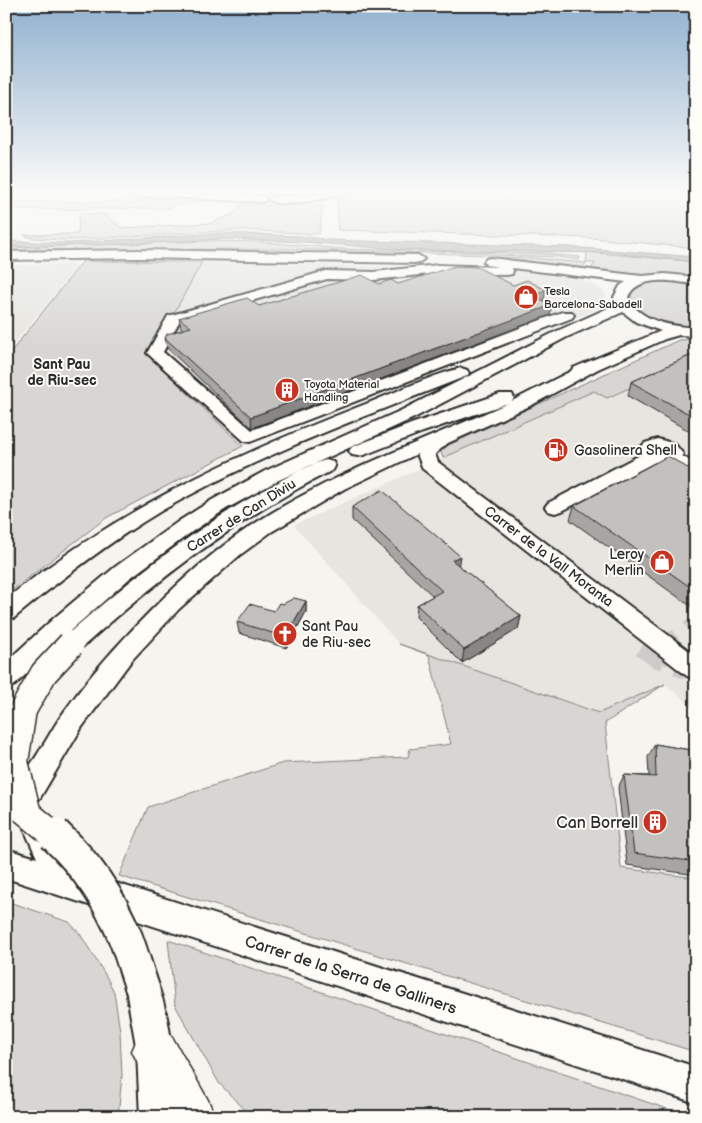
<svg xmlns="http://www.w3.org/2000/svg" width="702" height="1123" font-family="'Balsamiq Sans',sans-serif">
<rect width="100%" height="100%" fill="#f5f4ef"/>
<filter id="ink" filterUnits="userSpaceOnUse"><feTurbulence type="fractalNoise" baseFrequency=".02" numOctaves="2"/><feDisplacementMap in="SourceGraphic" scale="10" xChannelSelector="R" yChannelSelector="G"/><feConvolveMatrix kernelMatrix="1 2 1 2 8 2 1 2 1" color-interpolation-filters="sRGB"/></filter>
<g filter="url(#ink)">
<path fill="#e6e5e0" d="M101 192H359L335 203 278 206 177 196Z
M202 262 505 269 572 277 594 285 604 292 607 302 600 308 243 446 149 357Z
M79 264 6 353V265Z
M696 359V709L665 684 610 719 399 644 294 525 594 391 607 398Z"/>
<path fill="#d7d6d2" stroke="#81807e" d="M353 192H696V248L591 238 338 230 337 199Z
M183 198 207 201 177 204 168 208 6 210V201L85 202Z
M239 205 323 206 319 234 240 230 68 240 31 238 24 235 78 234 79 214H104L122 228 211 223 235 213Z
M206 241 260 242 347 249 546 254 580 257 579 260 558 257 289 249 6 250V248Z
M587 252 696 262V278L668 274 637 276 590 270 595 263H586L582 268 486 257 531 258 586 263Z
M83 261 202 262 150 357 243 446 106 518 6 595V358Z
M669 281 696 284V327C672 325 648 321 631 303V293C642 283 654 282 669 281Z
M696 339V358L607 398 594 391 443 458 440 449 679 340Z
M399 644 599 713 665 684 605 723 621 868 696 878V1052L119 876 148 807 283 763 408 757 410 749 451 744 429 655Z
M6 901 69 922 80 934 106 976 114 992 120 1031 122 1076 118 1117H6Z
M168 940 691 1117H251L219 1083 175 1005Z"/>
<path fill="#adaca9" stroke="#797877" d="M223 233 300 236 330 240 571 247 696 257V262L611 253 405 250 304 242 225 239 128 244 6 247V241L67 243Z"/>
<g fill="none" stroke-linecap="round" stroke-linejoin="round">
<path stroke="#cdccc8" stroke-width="26" stroke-dasharray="26 13" stroke-linecap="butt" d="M644 644 658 655 689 667
M658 655 696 630"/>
<defs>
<path id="minor" d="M6 192H17L6 198Z
M122 192H190L262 196 267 199 262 202 127 195Z
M323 192H346L341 195C326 198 279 210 268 199L273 196H303Z
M139 250 418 255 424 259 418 263 139 258 6 260V252Z
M490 258 642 276 665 274 696 277V285C676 281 638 274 628 297 639 322 672 326 696 328V336L679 335 665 339 598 369 532 405 448 443 435 454 438 462 696 656V679L687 676 423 469 417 454 344 489 271 532 240 555 179 609 131 661 82 727 40 798 23 810 13 814 6 811V790C33 771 45 738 64 712 85 682 109 654 134 628 171 589 212 551 257 522 335 472 424 441 508 403L423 432 364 455 358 456 352 455 349 451 352 447 411 424 500 394H512L514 398 512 401 571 371 573 368 661 331 636 322 623 312 567 337 414 418 279 480 226 509 193 531 130 578 71 630 15 685 6 688V662L54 618 115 567 179 521 212 500 265 471 402 410 557 331 617 304 614 297 620 286 626 282 512 268 513 271 512 274 507 275 438 273 374 280 327 279 179 322 163 352 252 430 562 312H572L574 315 572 318 250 442 244 441 147 353 168 316 326 271 374 272 438 265 499 267 486 265 484 262 486 259Z
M461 368 467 370 469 373 467 376C363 417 258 455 161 511 109 542 61 579 14 618L6 620V599C117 511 227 458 358 407 390 395 428 376 461 368Z
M658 439 675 444 683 454 682 456 696 464V478L670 464 655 462 562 511 555 513 548 511 545 507 548 503 642 454 639 449 645 443Z
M326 460 333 462 335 466 333 470C237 518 158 579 79 650L71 653 63 650 59 644 63 638C127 582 193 529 268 488 286 478 306 465 326 460Z
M38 815 48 819 75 870 696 1067V1103L6 878V849L37 858 24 829 28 819Z
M143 973 155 978C173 1021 174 1071 178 1117H140L137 1051 126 990 131 978Z"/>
<path id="highway" d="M155 1028 171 1035 208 1100 215 1117H165L132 1051 139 1035Z"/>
</defs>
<use href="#minor" stroke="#2b2b2b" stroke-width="4"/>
<use href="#highway" stroke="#2b2b2b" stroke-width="3"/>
<use href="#minor" fill="#fdfcf7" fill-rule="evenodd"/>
<use href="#highway" fill="#fdfcf7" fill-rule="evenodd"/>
<defs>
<path id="minor-bridge-far1" d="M6 798 25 811 55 836
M27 810 15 762 23 710 44 673 71 644"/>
<path id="minor-bridge" d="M54 834C85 863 110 899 126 939 132 955 137 973 143 990"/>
</defs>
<use href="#minor-bridge-far1" stroke="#2b2b2b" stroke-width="29" stroke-linecap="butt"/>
<use href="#minor-bridge" stroke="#2b2b2b" stroke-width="37" stroke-linecap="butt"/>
<use href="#minor-bridge-far1" stroke="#fdfcf7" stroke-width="26"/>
<use href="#minor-bridge" stroke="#fdfcf7" stroke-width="33"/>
</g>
<path fill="#a7a6a3" stroke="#2b2b2b" d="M379 284 513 285 546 290 544 300H542L550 315 252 428 167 348 165 338 183 329 181 328 179 318 259 306Z
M696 353V435L628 396 631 382Z
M696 473V604L692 607 570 520 574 506Z
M352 507 459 566 521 616 518 629 462 663 416 617 417 605 433 596 352 520Z
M306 601V612L286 648 239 633 237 622 274 611 283 604Z
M655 744 696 751V792L693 791 696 811V875L627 865 618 788 624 775 649 776 648 757Z"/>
<path fill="#888785" stroke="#2b2b2b" d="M546 290 544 300 530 305 532 295Z
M552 305 550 315 252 428 251 417Z
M460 556 458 569 452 560Z
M696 598V604L692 607Z
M306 601V612L286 648 285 637Z
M521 616 518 629 462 663 464 650Z"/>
<path fill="#c2c1be" stroke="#2b2b2b" d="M455 266 477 267 513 285 527 280 546 290 532 295 552 305 251 417 165 338 167 334 191 327 179 318 247 298 259 306 362 275 379 284 391 280 398 284Z
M696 353V418L631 382Z
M668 456 696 473V591L574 506Z
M382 490 460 556 452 560 521 616 464 650 417 605 442 591 352 507Z
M294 598 306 601 285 637 237 622 250 604 274 611 279 603 283 604Z
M655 744 696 751V777L691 776 696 811V862L634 853 624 775 656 777Z"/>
</g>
<linearGradient id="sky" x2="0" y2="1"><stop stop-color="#90b1cf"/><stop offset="0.55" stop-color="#fafaf8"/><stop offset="1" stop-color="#fafaf8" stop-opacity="0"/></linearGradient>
<rect width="702" height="349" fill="url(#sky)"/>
<defs>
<symbol id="shop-disc" viewBox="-11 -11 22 22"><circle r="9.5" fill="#c8321e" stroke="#fdfcf7"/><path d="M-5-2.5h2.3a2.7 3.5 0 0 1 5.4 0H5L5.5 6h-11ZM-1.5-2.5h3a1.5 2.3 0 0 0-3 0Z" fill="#fff"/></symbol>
<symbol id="building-disc" viewBox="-11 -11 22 22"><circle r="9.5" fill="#c8321e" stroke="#fdfcf7"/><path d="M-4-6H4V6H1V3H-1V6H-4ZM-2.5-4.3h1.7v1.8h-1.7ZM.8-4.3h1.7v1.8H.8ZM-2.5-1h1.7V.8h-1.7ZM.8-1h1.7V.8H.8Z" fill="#fff"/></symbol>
<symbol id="fuel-disc" viewBox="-11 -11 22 22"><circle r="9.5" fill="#c8321e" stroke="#fdfcf7"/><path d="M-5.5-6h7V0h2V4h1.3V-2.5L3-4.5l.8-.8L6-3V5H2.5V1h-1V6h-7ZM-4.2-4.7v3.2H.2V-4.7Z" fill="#fff"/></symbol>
<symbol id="church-disc" viewBox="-11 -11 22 22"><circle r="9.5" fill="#c8321e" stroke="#fdfcf7"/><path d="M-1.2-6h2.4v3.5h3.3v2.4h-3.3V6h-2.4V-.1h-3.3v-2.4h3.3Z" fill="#fff"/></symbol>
</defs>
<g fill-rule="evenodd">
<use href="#shop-disc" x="512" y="283" width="28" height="28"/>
<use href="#building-disc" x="273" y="376" width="28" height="28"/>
<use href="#fuel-disc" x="542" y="436" width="28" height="28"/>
<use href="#shop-disc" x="648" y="548" width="28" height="28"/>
<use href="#church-disc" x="271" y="620" width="28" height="28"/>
<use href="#building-disc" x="641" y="808" width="28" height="28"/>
</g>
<g text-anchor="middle" stroke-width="4" stroke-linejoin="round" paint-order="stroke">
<g font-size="11" fill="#2b2b2b" stroke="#fdfcf7" text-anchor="start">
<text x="544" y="295">Tesla<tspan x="544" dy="13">Barcelona-Sabadell</tspan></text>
<text x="304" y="388">Toyota Material<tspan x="304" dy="13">Handling</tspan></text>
</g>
<g font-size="14" font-weight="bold" fill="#2b2b2b" stroke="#fdfcf7">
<text x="62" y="369">Sant Pau<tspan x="62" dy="16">de Riu-sec</tspan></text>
</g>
<g font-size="14" fill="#2b2b2b" stroke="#fdfcf7" text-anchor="start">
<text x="574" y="455">Gasolinera Shell</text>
<text x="644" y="559" text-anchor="end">Leroy<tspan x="644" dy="16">Merlin</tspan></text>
<text x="302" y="631">Sant Pau<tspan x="302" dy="16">de Riu-sec</tspan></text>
</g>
<g font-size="14" fill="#2b2b2b" stroke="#fdfcf7">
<text transform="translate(241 515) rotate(-32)" y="5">Carrer de Can Diviu</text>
<text transform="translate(549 556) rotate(37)" y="5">Carrer de la Vall Moranta</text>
</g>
<g font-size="16" fill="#2b2b2b" stroke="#fdfcf7" text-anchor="end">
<text x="638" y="828">Can Borrell</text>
</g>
<g font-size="16" fill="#2b2b2b" stroke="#fdfcf7">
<text transform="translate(351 974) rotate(18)" y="6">Carrer de la Serra de Galliners</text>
</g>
</g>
<rect width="702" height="1123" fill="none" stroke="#fdfcf7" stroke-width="25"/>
<rect x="12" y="12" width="677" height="1098" fill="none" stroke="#2b2b2b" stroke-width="2" filter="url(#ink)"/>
</svg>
